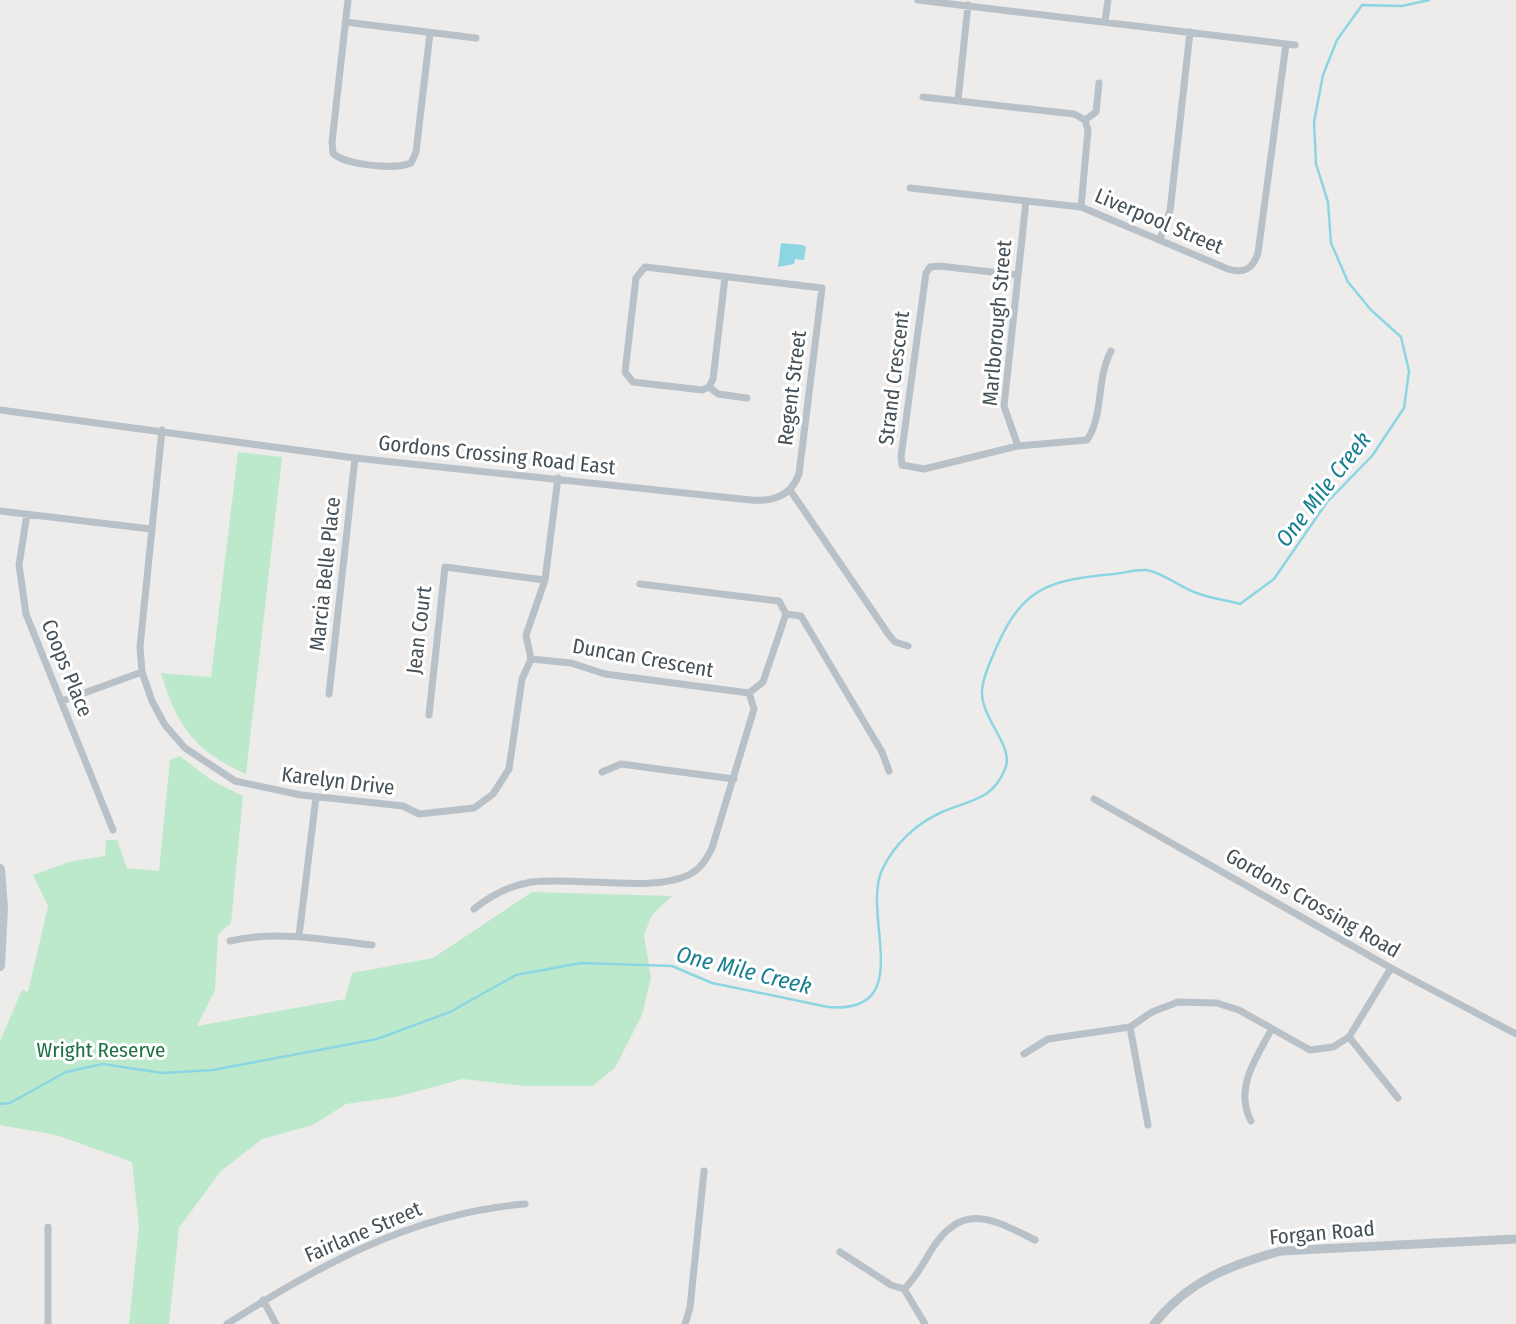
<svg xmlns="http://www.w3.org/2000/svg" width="1516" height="1324" font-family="'Fira Sans Condensed',sans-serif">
<rect width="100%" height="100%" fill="#eeebeb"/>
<path fill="#bce9cb" d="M238 452 282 457 246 774C194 751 177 726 161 673L211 677Z
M180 756 211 780 243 796 231 923 218 934 215 990 197 1026 345 999 352 973 433 958 532 892 672 896 652 915 644 935 651 978 642 1015 615 1068 592 1086H526L463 1079 396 1097 346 1104 313 1125 262 1139 220 1172 179 1228 169 1324H129L139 1226 132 1162 56 1135 0 1125V1041L22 990 28 992 48 906 33 875 72 861 105 856 106 840H117L127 868 159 871 170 760Z"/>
<path fill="#8cd6e3" d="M781 243 803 245 806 247 804 260 795 259 794 264 778 267Z"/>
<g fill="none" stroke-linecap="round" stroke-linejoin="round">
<path stroke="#8cd6e3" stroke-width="2.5" d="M0 1104 10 1103 66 1072 103 1064 162 1073 213 1070 377 1039 450 1012 516 975 581 963 672 966 712 983 828 1007C918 1015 861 915 882 870 894 844 917 823 942 812 970 800 993 800 1005 769 1015 746 981 720 982 691 983 676 991 660 997 646 1024 585 1052 580 1114 574 1124 573 1136 569 1146 570 1161 572 1179 586 1194 592 1208 598 1225 600 1240 604L1274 579 1327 502 1372 456 1404 408 1409 371 1401 337 1371 310 1348 282 1331 243 1328 202 1316 164 1314 122 1323 75 1337 40 1362 5 1402 6 1429 0"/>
<path stroke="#b8c1c7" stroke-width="7" d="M348 0 332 142 333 153C343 165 396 170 411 163L416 152 430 33
M918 0 1295 45
M1105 21 1108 0
M345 22 476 38
M923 97 1074 114 1085 120 1088 130 1081 207
M958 100 968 5
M1085 120 1096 112 1099 83
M910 188 1081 207 1228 269C1244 274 1253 269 1258 253L1286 44
M1160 239 1170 211 1190 32
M1018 275 939 266 930 267 926 273 901 457 902 465 924 469 1018 446 1087 440C1104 415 1096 379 1111 351
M709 387 718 394 747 398
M0 410 355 458 751 500C773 502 791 496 799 474L822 288 645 267 636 278 625 372 633 382 702 390 709 387 713 379 725 277
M162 430 140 647 142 672 152 701 165 725 185 748 235 781 301 795 403 806 419 814 474 808 493 794 509 769 522 679 531 659 526 635 545 580 558 478
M1018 446 1004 406 1026 201
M790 490 889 635 895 642 908 646
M0 511 151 529
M27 514 19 565 26 614 113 830
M640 584 779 601 786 614
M786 614 801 616 882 752 889 771
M531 659 571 663 605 674 749 693
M329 694 355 458
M62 701 142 672
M429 715 445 567 545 580
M602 772 621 764 734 779
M1094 799 1391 968 1516 1034
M474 909C490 896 511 885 532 882 574 876 658 894 692 873 702 867 707 858 712 848L754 709 749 693 763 682 786 614
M299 936 316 797
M230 941C277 930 325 940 372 945
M1349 1037 1398 1098
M1024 1054 1048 1039 1130 1027
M1251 1121C1234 1088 1256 1059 1271 1030
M1148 1125 1130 1027 1152 1012 1178 1002 1217 1003 1239 1010 1310 1050 1333 1047 1349 1037 1391 968
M840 1252 891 1285 904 1289 925 1324
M904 1289C916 1278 924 1262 932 1249 963 1200 994 1220 1035 1240
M263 1300 276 1324
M48 1324V1227
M227 1324C319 1265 414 1213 525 1204
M685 1324 690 1308 704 1171"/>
<path stroke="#b8c1c7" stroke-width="9" d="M1154 1324C1188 1281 1230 1265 1281 1251L1516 1239"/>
<path stroke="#b8c3cc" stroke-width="10" d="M0 869 3 908 0 966"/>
</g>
<g text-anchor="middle" stroke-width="6" stroke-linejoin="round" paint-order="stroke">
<g font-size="21" fill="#455057" stroke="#fff">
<text transform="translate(1159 221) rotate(23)" y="7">Liverpool Street</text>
<text transform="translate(997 323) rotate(-85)" y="7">Marlborough Street</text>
<text transform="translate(894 378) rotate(-83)" y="7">Strand Crescent</text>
<text transform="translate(792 388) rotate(-83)" y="7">Regent Street</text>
<text transform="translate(497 455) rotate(6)" y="7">Gordons Crossing Road East</text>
<text transform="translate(325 574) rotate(-84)" y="7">Marcia Belle Place</text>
<text transform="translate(419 630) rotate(-83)" y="7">Jean Court</text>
<text transform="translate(643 658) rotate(10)" y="7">Duncan Crescent</text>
<text transform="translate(67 668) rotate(68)" y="7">Coops Place</text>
<text transform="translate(338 781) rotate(7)" y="7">Karelyn Drive</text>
<text transform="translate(1313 903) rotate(30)" y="7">Gordons Crossing Road</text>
<text transform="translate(363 1232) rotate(-23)" y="7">Fairlane Street</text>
<text transform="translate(1322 1233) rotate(-5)" y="7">Forgan Road</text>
</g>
<g font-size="21" fill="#1e7142" stroke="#fff">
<text x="101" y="1057">Wright Reserve</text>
</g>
<g font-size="23" font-style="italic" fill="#187f91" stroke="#fff">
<text transform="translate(1323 489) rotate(-52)" y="8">One Mile Creek</text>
<text transform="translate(744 970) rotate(14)" y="8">One Mile Creek</text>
</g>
</g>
</svg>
